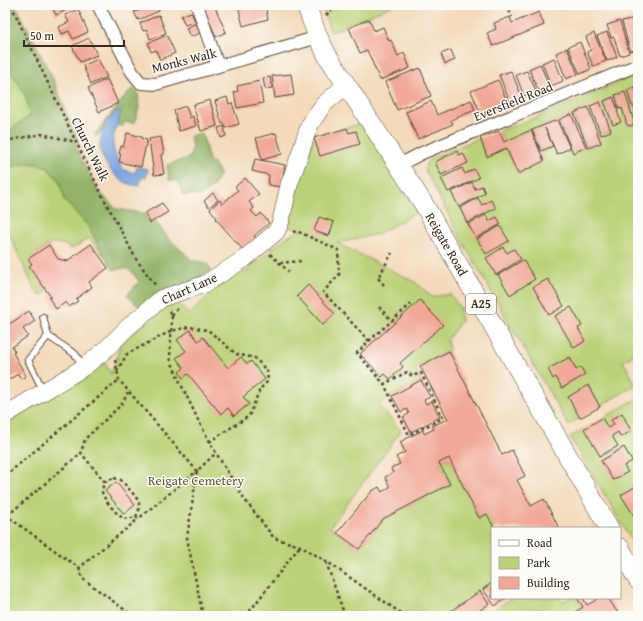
<svg xmlns="http://www.w3.org/2000/svg" width="643" height="621" font-family="'Gentium Book Plus',serif">
<rect width="100%" height="100%" fill="#fdfcf7"/>
<filter id="ink" filterUnits="userSpaceOnUse"><feTurbulence type="fractalNoise" baseFrequency=".025" numOctaves="2"/><feDisplacementMap in="SourceGraphic" scale="8" xChannelSelector="R" yChannelSelector="G"/><feConvolveMatrix kernelMatrix="1 2 1 2 8 2 1 2 1" color-interpolation-filters="sRGB"/></filter>
<filter id="wash" filterUnits="userSpaceOnUse"><feTurbulence type="fractalNoise" baseFrequency=".012" numOctaves="4" result="noise"/><feDisplacementMap in="SourceGraphic" scale="16" xChannelSelector="R" yChannelSelector="G"/><feGaussianBlur stdDeviation="0.9" result="paint"/><feColorMatrix in="noise" values="0 0 0 0 0 0 0 0 0 0 0 0 0 0 0 0 0 1.4 0 .05"/><feComposite in="paint" operator="in"/></filter>
<g filter="url(#wash)">
<rect width="100%" height="100%" fill="#f3daba"/>
<path fill="#bad277" stroke="#7a7e4a" fill-rule="evenodd" d="M321 5H394L331 32Z
M5 11 70 149 5 147Z
M638 74V98L635 87 627 90 632 106H634L636 114 638 113V354L637 353 623 361 636 385 568 425 465 246 425 170C426 163 427 161 433 157L480 138 487 157 506 148 518 174 532 167 518 137 504 142 499 131 540 116ZM624 92 634 122V124L630 126 627 125 622 108 619 109 615 95ZM613 97 618 110 617 111 613 125 604 101ZM600 102 611 131 602 135ZM587 108 601 143 588 148 574 113ZM572 114 586 147 573 153 559 120ZM557 120 569 148 544 125ZM544 125 553 146 541 151 532 130ZM531 130 544 161 532 166 518 136Z
M362 123 419 211 378 234 337 243 415 282 432 297 450 294 460 308 461 321 447 340 449 351 415 368 421 380 392 396 378 405 401 431 330 527 359 549 383 519 450 484 439 463 449 458 479 518 487 514 494 528H492V583L448 613 450 616H5V424L105 363 111 374 117 358 120 343 175 299 189 315 217 287 223 284 241 270 244 273 285 238 301 230 289 227 297 184 314 138Z
M30 163 45 166 59 180 65 201 87 225 105 257 89 238 72 249C52 236 46 247 29 259L47 291 40 296 34 288 21 260 5 224V168Z
M638 398V551L570 437Z
M512 598H561L563 601 569 598H577L583 607 569 616H484Z"/>
<path fill="#93b468" stroke="#676f43" d="M5 5H16L53 79 78 141 79 143 75 146 99 193 103 195 116 209 145 213 150 222 155 220 167 237 192 260 207 263 211 271 191 284 141 309 127 295 139 282C130 268 129 267 113 270L87 225 65 201 59 180 46 166 30 163 5 168V133L30 116C28 108 27 98 23 91 15 76 0 65 8 47L5 43Z
M132 88 138 93 139 108 134 123 125 122 122 127 118 125 121 112 107 119 103 131 97 136 94 135Z
M202 133 209 160 216 166 220 173 213 187 200 196 183 195 178 181 169 180 167 165 190 157 192 149 190 136Z"/>
<path fill="#75a3de" stroke="#58667e" d="M117 110 121 112C114 137 107 143 122 167V169L135 173 137 167 148 169 146 178 142 177 139 186C135 185 131 185 127 183 114 178 99 158 100 144 101 135 104 127 107 119H110Z"/>
<g id="blocks">
<path fill="#f1a897" d="M51 5H77L56 15Z
M139 5H156L159 11 138 20 134 12 141 10Z
M203 5H214L226 32 216 37Z
M238 5H265L268 19 243 26Z
M78 9 88 32 73 39 69 31 62 34 59 27 69 22 65 15Z
M191 12 195 21 185 25 181 16Z
M539 12 544 25 493 46 487 33 496 29 494 23 510 17 512 23Z
M159 15 166 33 150 39 147 30 143 31 140 23Z
M638 17V29L634 18Z
M369 19 374 31 383 27 389 41 391 40 398 56 404 53 410 68 380 80 367 50 360 53 349 28Z
M632 19 638 39V49L630 51 622 21Z
M620 21 629 53 620 56 614 37 611 38 607 25Z
M196 23 200 33 190 37 186 28Z
M607 32 617 57 607 61 597 36Z
M594 33 606 61 593 66 587 52 591 50 586 37Z
M167 35 175 53 160 60 156 50 151 52 148 43Z
M89 38 97 55 80 62 72 46Z
M580 42 591 69 580 74 568 47Z
M567 48 578 74 566 79 556 53Z
M451 50 455 60 445 64 441 54Z
M554 58 563 81 551 86 542 63Z
M98 59 107 77 91 84 83 66Z
M540 64 549 86 538 90 529 69Z
M420 68 431 96 397 110 385 82Z
M511 71 522 97 510 102 499 75Z
M527 71 536 91 524 96 516 75Z
M291 74 294 95 275 98 272 76Z
M270 77 272 88 265 89 263 78Z
M107 79 118 103 99 112 88 88Z
M498 80 508 103 481 114 471 91Z
M259 81 263 103 237 108 234 92 238 91 237 86Z
M635 87 638 98V113L636 114 634 106H632L627 90Z
M625 92 634 122V124L631 126 627 125 622 108 619 109 615 95Z
M227 97 229 104 232 103 239 124 226 128 224 123 222 124 215 101Z
M613 97 618 110 617 111 621 122 613 125 604 101Z
M210 100 217 126 201 131 193 105Z
M471 100 475 110 451 120 453 124 418 139 406 112 431 101 437 115Z
M600 102 611 131 601 135 590 106Z
M186 106 190 118 193 116 196 126 179 131 174 110Z
M588 107 601 143 588 148 574 113Z
M571 114 586 147 573 153 559 120Z
M557 120 570 148 557 154 545 128 553 146 541 151 532 130Z
M224 126 226 136 221 138 218 128Z
M347 128 349 133 356 131 360 144 320 156 314 138Z
M531 130 544 161 518 174 506 148 487 157 480 138 499 131 504 142Z
M127 133 142 137V139L147 140 141 167 119 162 121 154H119L121 146 123 147Z
M276 133 282 154 262 160 256 138Z
M161 137 164 154 161 155 164 174 154 175 149 139Z
M457 151 459 155 463 153 468 163 441 175 435 162Z
M255 159 285 165 281 187 268 185 269 175 252 171Z
M462 168 465 174 474 169 479 178 448 192 441 178Z
M245 178 259 194 249 202 254 208 251 211 257 217 261 213 269 223 254 236 257 240 244 251 216 219 217 218 210 209 220 200 222 204 238 190 235 187Z
M472 182 475 189 482 186 485 193 459 207 451 192Z
M213 193 218 200 209 207 204 201Z
M478 198 482 205 491 200 496 208 467 223 460 208Z
M162 203 168 212 150 223 145 213Z
M486 215 489 221 497 217 501 224 476 238 468 224Z
M319 217 334 222 329 236 314 231Z
M500 226 509 241 486 254 477 239Z
M91 244 108 268 89 282 92 287 76 299 78 301 69 307 66 302 56 309 49 298 51 297 29 266 32 264 28 259 49 245 58 259 67 261Z
M503 247 507 253 514 249 521 259 496 275 486 258Z
M523 260 535 279 510 295 498 275Z
M548 279 564 306 549 315 533 287Z
M308 285 335 314 323 325 297 296Z
M420 300 443 325 400 363 403 367 390 379 385 374 382 377 360 354Z
M571 307 582 326 578 328 585 341 574 348 555 316Z
M29 311 35 321 23 329 28 336 12 347 15 352 13 353 26 376 21 379 18 374 5 382V327Z
M190 330 198 341 203 337 228 368 241 357 247 364 251 361 265 379 243 397 249 404 234 416 228 408 221 414 188 374 183 378 179 372 184 368 176 358 186 351 177 340Z
M449 351 502 455 512 450 525 476 517 480 531 506 544 499 559 528H494L487 514 479 518 449 458 439 463 450 484 383 519 359 549 337 533 372 491 379 487 382 492 390 487 385 477 393 473 391 468 400 464 396 457 405 452 400 442 423 430 424 434 434 429 432 426 448 419 420 366Z
M570 357 576 370 581 367 585 375 562 388 556 377 553 379 548 369Z
M421 380 430 397 424 400 426 404 432 401 440 417 411 432 403 417 409 414 407 409 401 412 392 396Z
M588 385 600 407 580 418 568 397Z
M622 413 631 431 621 437 618 432 612 436 618 446 600 456 584 429 602 418 608 428 614 424 611 420Z
M624 447 632 461 624 466 628 472 613 480 601 461Z
M116 482 135 505 124 514 105 491Z
M638 485V514L634 516 621 495Z
M492 583V598H506L495 606 483 589Z
M480 591 489 604 472 616H450L448 613Z
M577 598H583L587 605 596 600 595 598H608L620 616H569L583 607Z"/>
</g>
</g>
<g filter="url(#ink)">
<use href="#blocks" fill-opacity="0" stroke="#574435" stroke-width="1"/>
<g fill="none" stroke-linecap="round" stroke-linejoin="round">
<defs>
<path id="lane" d="M43 317 48 336 75 354 83 366
M43 390 28 360 48 336"/>
<path id="street" d="M98 5 132 72 141 83 156 84 298 43 318 37
M197 5 218 66
M399 165 422 153 638 65"/>
<path id="secondary" d="M5 415 68 377 84 367 104 351 128 327 162 298 205 284 244 259 276 232 280 224 283 212 289 185 300 154 309 126 323 105 346 85"/>
<path id="primary" d="M306 5 318 37 327 55 423 203 609 528
M620 548 638 580"/>
</defs>
<use href="#lane" stroke="#574435" stroke-width="8"/>
<use href="#street" stroke="#574435" stroke-width="14"/>
<use href="#secondary" stroke="#574435" stroke-width="18"/>
<use href="#primary" stroke="#574435" stroke-width="20"/>
<path stroke="#574435" stroke-width="2.5" stroke-dasharray="3 3" stroke-linecap="butt" d="M11 5 76 142 103 197 136 259 156 286
M507 5 512 17
M326 15 337 5
M5 141 42 134 76 142
M293 232 297 231 338 250 339 275 323 292 369 341 357 353 384 384 407 372 412 376 421 373 443 418 409 435 384 384
M270 254 289 272
M280 263 299 261 303 263
M384 285 378 278 392 253
M379 307 392 321
M169 311 172 316 170 358 179 380 199 422 216 453 245 500 274 538 300 546 326 561 405 616
M172 316 178 308
M369 341 411 304
M115 360 119 380 197 471 138 519
M117 371 127 354 171 331 189 327 208 330 236 354 255 358 267 371 268 381 260 389 249 416 209 442
M5 476 119 380
M114 478 121 480 136 497 139 503V510L136 517C132 518 128 519 123 518 117 515 102 498 102 491 102 488 104 484 105 482Z
M105 482 81 453 85 439 122 404 128 392
M5 511 7 516 81 453
M5 517 7 516 79 568 138 519 136 517
M326 562 345 616
M79 568 82 578 133 616
M203 616 187 538 197 471 216 453
M246 616 300 546"/>
<use href="#lane" stroke="#fff" stroke-width="6"/>
<use href="#street" stroke="#fff" stroke-width="12"/>
<use href="#secondary" stroke="#fff" stroke-width="17"/>
<use href="#primary" stroke="#fff" stroke-width="19"/>
</g>
</g>
<g text-anchor="middle" stroke-width="3" stroke-linejoin="round" paint-order="stroke">
<rect fill="#fdfcf7" stroke="#75695f" stroke-width="1" x="466" y="294" width="30" height="20" rx="3"/>
<g font-size="12" font-weight="bold" fill="#3b2a1e">
<text x="481" y="308">A25</text>
</g>
<g font-size="13" fill="#3b2a1e" stroke="#fdfcf7">
<text transform="translate(184 60) rotate(-14)" y="5">Monks Walk</text>
<text transform="translate(513 101) rotate(-22)" y="5">Eversfield Road</text>
<text transform="translate(91 149) rotate(64)" y="5">Church Walk</text>
<text transform="translate(447 244) rotate(60)" y="5">Reigate Road</text>
<text transform="translate(189 288) rotate(-24)" y="5">Chart Lane</text>
</g>
<g font-size="13" fill="#615c39" stroke="#fdfcf7">
<text x="196" y="485">Reigate Cemetery</text>
</g>
</g>
<rect width="643" height="621" fill="none" stroke="#fdfcf7" stroke-width="20"/>
<rect x="491" y="527" width="130" height="72" fill="#fdfcf7" stroke="#afa8a0"/>
<rect x="499" y="540" width="20" height="6" fill="#ffffff" stroke="#afa8a0"/>
<text x="527" y="547" font-size="12" fill="#3b2a1e">Road</text>
<rect x="499" y="557" width="20" height="12" fill="#bad277" stroke="#afa8a0"/>
<text x="527" y="567" font-size="12" fill="#3b2a1e">Park</text>
<rect x="499" y="577" width="20" height="12" fill="#f1a897" stroke="#afa8a0"/>
<text x="527" y="587" font-size="12" fill="#3b2a1e">Building</text>
<path d="M24 40v6h100v-6" fill="none" stroke="#3b2a1e" stroke-width="2"/>
<text x="30" y="40" font-size="12" fill="#3b2a1e" stroke="#fdfcf7" stroke-width="3" paint-order="stroke">50 m</text>
</svg>
